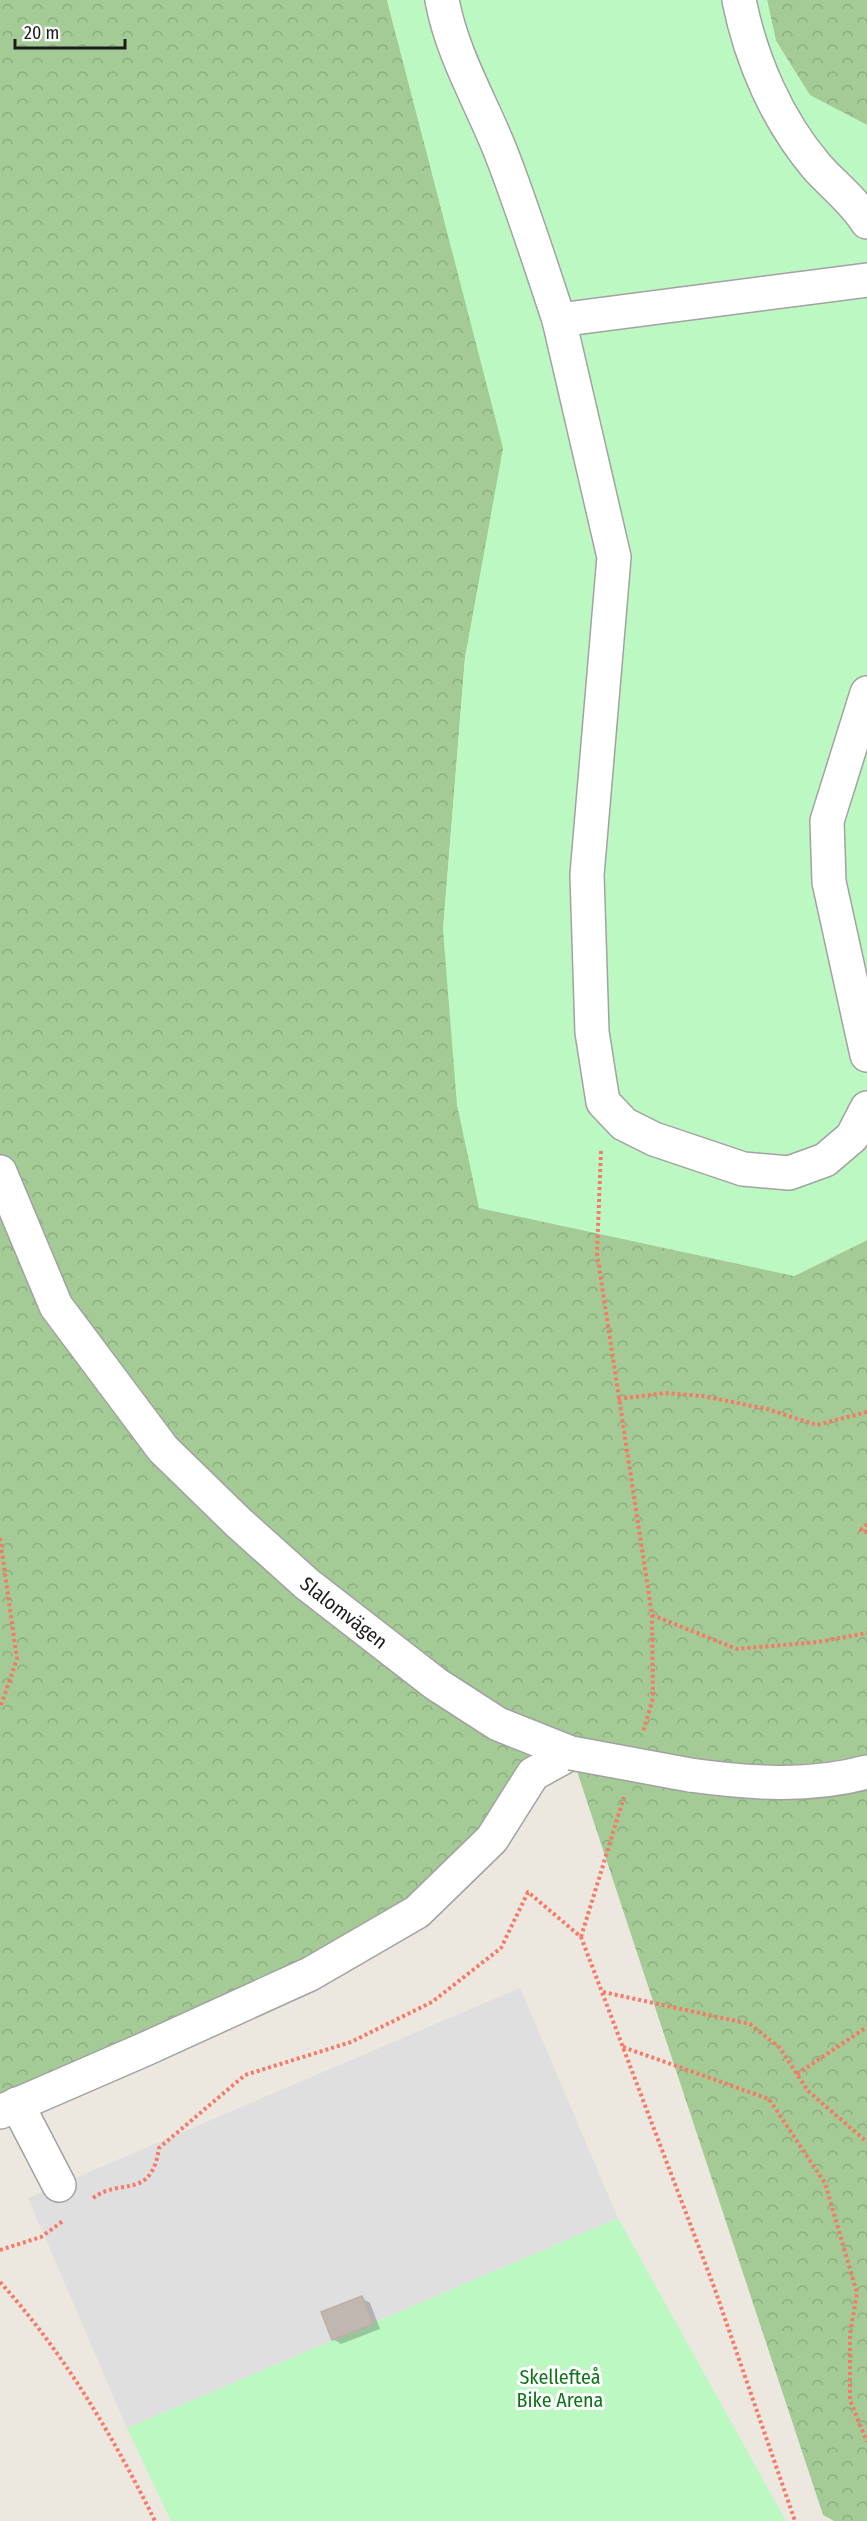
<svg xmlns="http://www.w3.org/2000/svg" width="867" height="2521" font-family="'Fira Sans Condensed',sans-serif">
<defs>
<pattern id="forest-crowns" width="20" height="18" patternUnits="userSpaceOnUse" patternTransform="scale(1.5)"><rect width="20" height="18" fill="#a4cb95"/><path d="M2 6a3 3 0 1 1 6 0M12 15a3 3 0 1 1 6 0" fill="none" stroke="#8dae80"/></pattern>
</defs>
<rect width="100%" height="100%" fill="#ece8e0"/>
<path fill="url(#forest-crowns)" d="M0 0H387L504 448 465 658 443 930 794 1276 867 1240V2521H834L823 2515 571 1753 417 1912 0 2112Z
M767 0H867V125L810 96 776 41Z"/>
<path fill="#bcf8c2" d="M387 0H767L776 41 810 95 867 125V1240L794 1276 479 1208 457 1105 443 930 465 658 503 448Z
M618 2218 786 2521H171L127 2428Z"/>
<path fill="#dfdfdf" d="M520 1988 618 2218 127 2428 28 2198Z"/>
<path fill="#0003" d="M362 2298 370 2303 380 2329 341 2344 333 2339Z"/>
<path fill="#c0b8b0" stroke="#bdafa3" stroke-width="1.5" d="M362 2296 373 2324 332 2340 321 2312Z"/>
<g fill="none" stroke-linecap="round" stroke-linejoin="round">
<defs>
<g id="minor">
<path d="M442 0C452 54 480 100 500 150 522 206 540 263 559 320L867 280"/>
<path d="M739 0C751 60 777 120 817 167 833 185 854 201 867 222"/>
<path d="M559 320 614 557 587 875 592 1032 603 1102 624 1124 654 1139 743 1169 789 1173 825 1160 852 1137 867 1108"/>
<path d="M867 693 827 821 829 882 867 1055"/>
<path id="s1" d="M0 1172 56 1306 163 1449 239 1523 307 1584 436 1684 498 1724 571 1753"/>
<path d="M690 1775C748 1783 810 1788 867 1772"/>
<path d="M17 2104 59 2185"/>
<path d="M0 2112 143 2050 310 1974 417 1912 492 1839 533 1774 571 1753"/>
</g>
</defs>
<use href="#minor" stroke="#a2a2a2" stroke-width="36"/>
<path stroke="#f77967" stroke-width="4" stroke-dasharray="3 3" stroke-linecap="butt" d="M601 1151 597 1253 652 1615 653 1698 643 1732
M618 1399 665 1393 703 1396 767 1409 817 1425 867 1412
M867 1524 861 1530 867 1532
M0 1538 17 1659 0 1708
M652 1615 737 1649 818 1642 867 1633
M581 1937 624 1797
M603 1992 750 2024 780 2048 808 2091 867 2142
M623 2047 769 2099 825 2183 857 2293 850 2334V2400L867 2442
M797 2074 867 2027
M93 2198C121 2177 151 2201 159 2148L245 2075 351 2042 432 2002 501 1948 528 1892 581 1937 713 2284 795 2521
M0 2250 41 2237 63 2221
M0 2282C64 2353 113 2436 155 2521"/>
<use href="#minor" stroke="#fff" stroke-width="33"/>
<defs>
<path id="minor-bridge" d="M571 1753 690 1775"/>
</defs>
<use href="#minor-bridge" stroke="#a2a2a2" stroke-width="36" stroke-linecap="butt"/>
<use href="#minor-bridge" stroke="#fff" stroke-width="33"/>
</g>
<g text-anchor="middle" stroke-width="6" stroke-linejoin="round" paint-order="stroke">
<g font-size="20" fill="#1b1b1b" stroke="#fff">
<text dy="7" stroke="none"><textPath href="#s1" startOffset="568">Slalomvägen</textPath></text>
</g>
<g font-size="20" fill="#0d7418" stroke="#fff">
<text x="560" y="2384">Skellefteå<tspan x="560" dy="23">Bike Arena</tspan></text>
</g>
</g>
<path d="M15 39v9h110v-9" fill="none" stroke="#1b1b1b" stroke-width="3"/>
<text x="24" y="39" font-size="18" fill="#1b1b1b" stroke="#ffffff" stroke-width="4.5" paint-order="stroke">20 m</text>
</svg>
